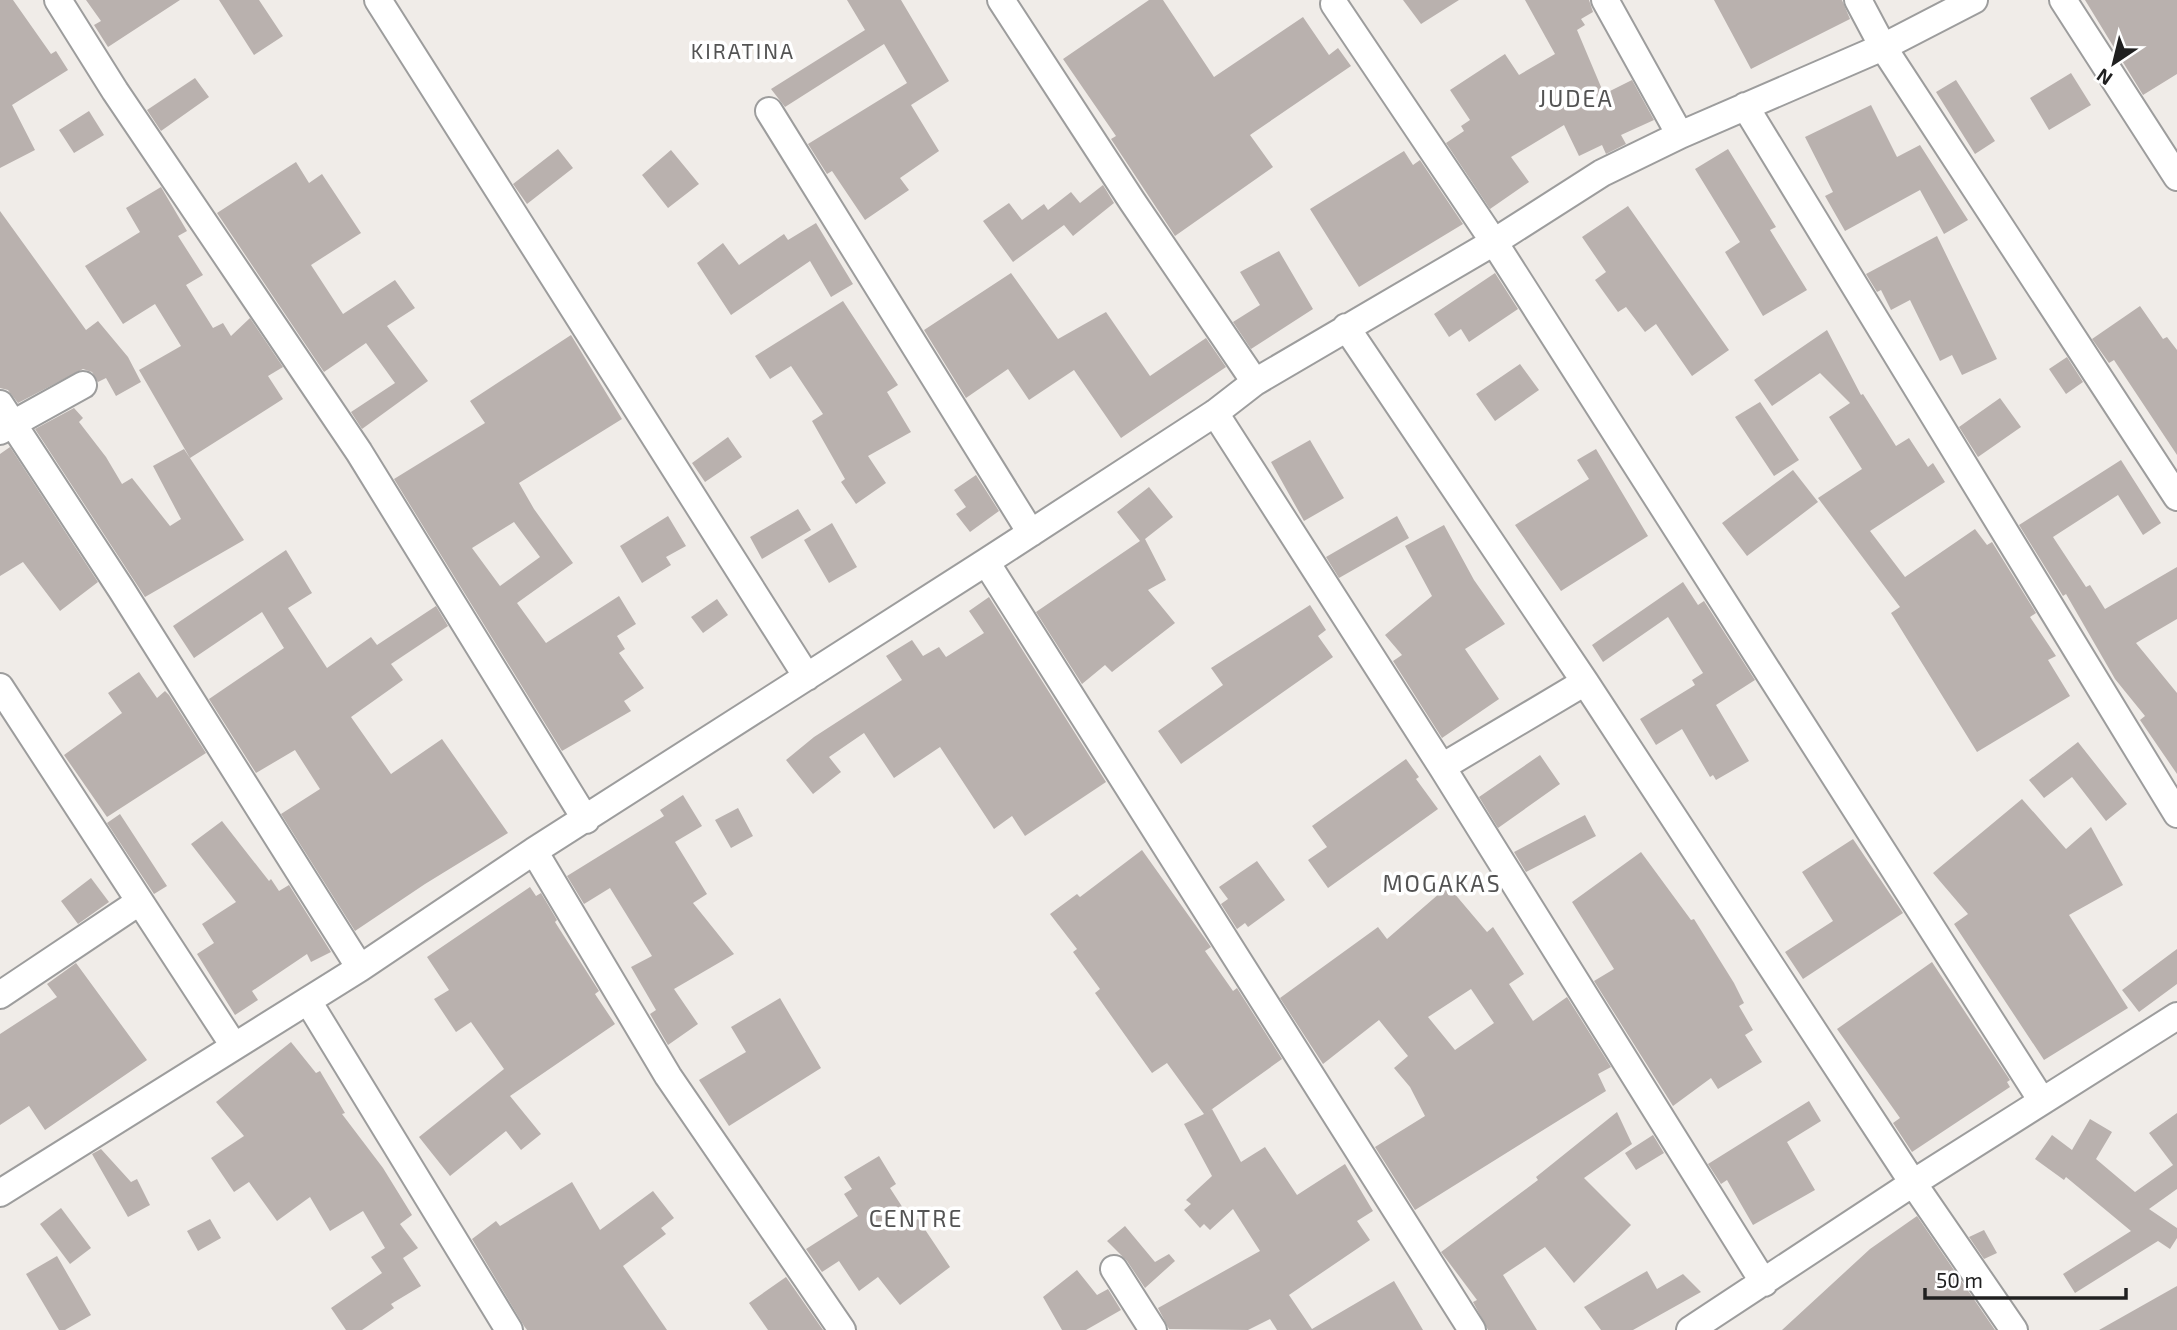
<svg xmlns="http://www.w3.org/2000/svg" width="2177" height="1330" font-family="'Exo 2',sans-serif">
<rect width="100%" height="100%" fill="#f0ece8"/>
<path fill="#b9b1ae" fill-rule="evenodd" d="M0 0H13L51 54 56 51 68 70 12 105 35 150 0 168Z
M86 0H180L108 47 94 25 101 21Z
M219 0H259L283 36 254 55Z
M847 0H901L949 81 911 105 939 151 900 178 909 190 865 220 832 171 827 174 808 144 907 83 884 44 785 107 771 89 865 30Z
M1149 0H1163L1214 77 1303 17 1329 55 1338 48 1351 66 1250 135 1273 167 1175 236 1111 139 1116 136 1063 59Z
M1403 0H1459L1421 24Z
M1525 0H1589L1593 12 1581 19 1585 25 1577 30 1604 94 1632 80 1654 120 1621 135 1626 144 1606 154 1602 145 1579 156 1564 125 1511 157 1529 182 1490 209 1446 143 1464 131 1461 126 1470 120 1450 90 1505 54 1519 75 1555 54Z
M1714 0H1842L1850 19 1751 69Z
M2085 0H2177V74L2143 95Z
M2071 73 2091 105 2049 130 2030 98Z
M195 78 209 97 161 131 147 110Z
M1956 80 1995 141 1975 154 1936 92Z
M1871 105 1897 157 1920 145 1968 220 1944 234 1920 190 1845 231 1825 196 1833 192 1805 137Z
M89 111 104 135 74 153 59 130Z
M558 149 573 168 527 204 513 184Z
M1728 149 1776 227 1770 230 1807 290 1763 316 1725 252 1740 242 1695 169Z
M671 150 699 184 668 208 642 175Z
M1404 151 1413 165 1420 160 1463 224 1359 287 1310 209Z
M296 162 309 183 322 174 361 233 311 265 343 314 395 280 415 308 387 326 428 381 362 429 351 412 395 383 366 343 324 372 217 213Z
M1103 185 1114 203 1073 236 1064 225 1013 262 983 221 1009 203 1022 220 1044 204 1048 210 1071 192 1080 203Z
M161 187 187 231 178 236 203 275 186 285 213 328 223 323 231 336 250 318 283 367 268 376 283 399 190 458 139 370 181 346 155 304 123 324 85 266 140 232 126 208Z
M1628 206 1729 350 1692 376 1656 324 1645 332 1626 307 1618 312 1595 280 1606 272 1582 237Z
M0 211 86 330 98 321 128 357 141 382 116 396 106 378 98 382 92 372 83 369 18 403 8 390 0 388Z
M816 223 853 284 831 297 810 261 731 315 697 263 723 243 739 265 784 234 788 240Z
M1937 236 1997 359 1962 375 1952 355 1940 361 1910 300 1891 310 1881 290 1877 292 1866 274Z
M1279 251 1313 309 1251 349 1233 322 1260 305 1240 272Z
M1011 273 1058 339 1106 312 1150 376 1206 338 1226 367 1121 438 1074 370 1029 400 1008 369 966 398 924 330Z
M1495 273 1518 309 1469 342 1461 329 1449 337 1434 314Z
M843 301 898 385 887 392 911 432 868 456 886 483 856 504 841 482 845 479 812 421 823 414 791 366 770 379 755 356Z
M2140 306 2163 339 2167 337 2177 350V455L2114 360 2109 363 2092 339Z
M1827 330 1861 395 1863 394 1896 446 1909 438 1928 467 1933 463 1945 482 1870 531 1905 577 1975 529 1987 545 1992 542 2036 613 2030 617 2056 656 2048 660 2070 696 1977 752 1891 613 1900 607 1818 498 1862 469 1829 417 1850 403 1820 373 1772 406 1754 380Z
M571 335 622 419 519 483 534 509 573 563 517 603 546 643 619 596 636 624 617 636 625 649 619 653 644 688 624 701 631 711 562 751 394 479 485 423 470 401ZM514 522 540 557 500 586 472 548Z
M2067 357 2083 382 2066 394 2049 369Z
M1520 364 1539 390 1495 421 1476 394Z
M2000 398 2021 427 1978 457 1959 427Z
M1760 402 1799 460 1774 476 1735 417Z
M74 408 83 418 79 422 106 457 122 484 132 478 170 526 181 519 153 466 184 449 244 540 145 597 35 429Z
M728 437 742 457 705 482 692 463Z
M1310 440 1344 498 1304 521 1271 462Z
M10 447 98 582 60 611 23 562 0 576V454Z
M1596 449 1648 536 1561 591 1515 525 1589 479 1577 460Z
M2121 460 2161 523 2143 535 2118 495 2053 537 2086 587 2090 585 2105 609 2177 567V619L2136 643 2177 693V774L2140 720 2145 716 2115 679 2066 594 2063 596 2019 525Z
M1793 470 1818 502 1747 556 1722 523Z
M976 475 999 511 970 532 956 514 966 507 954 490Z
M1149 487 1173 517 1145 539 1166 580 1148 590 1175 623 1112 672 1105 665 1082 684 1036 612 1140 541 1117 512Z
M798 509 811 530 762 559 750 537Z
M668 516 686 546 666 557 671 565 642 583 620 546Z
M1397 516 1409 538 1339 578 1326 557Z
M832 523 857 567 829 583 804 540Z
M1444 525 1474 580 1505 624 1465 649 1499 699 1442 738 1393 661 1402 655 1385 635 1432 596 1405 546Z
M286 550 312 593 288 608 327 668 371 637 377 645 436 606 448 626 391 664 403 680 351 717 391 774 442 739 508 833 425 884 355 931 281 814 320 789 295 750 256 773 209 699 284 648 262 612 194 658 173 626Z
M1683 582 1698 605 1704 601 1755 680 1716 705 1749 761 1716 780 1713 775 1710 777 1682 729 1656 745 1640 719 1695 685 1692 680 1703 673 1668 617 1603 662 1592 645Z
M989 597 1106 782 1025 836 1012 816 994 829 940 747 894 778 864 733 829 757 841 772 813 794 786 760 814 737 902 680 886 656 912 640 923 656 939 647 946 657 984 633 969 611Z
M717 599 728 615 703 633 691 617Z
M1310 605 1326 630 1318 636 1333 657 1181 764 1158 731 1223 685 1211 668Z
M139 672 157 698 165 691 169 695 206 753 107 817 64 755 122 713 108 693Z
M2078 742 2127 804 2106 821 2072 777 2044 798 2029 780Z
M1540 755 1560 784 1498 828 1479 797Z
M1406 759 1419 777 1416 779 1438 809 1328 888 1308 860 1327 847 1312 826Z
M683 795 702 826 675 842 707 894 693 903 734 954 674 989 698 1024 668 1045 650 1014 656 1010 631 967 652 956 610 888 584 904 567 876 664 816 660 810Z
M2022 799 2066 849 2091 827 2123 885 2069 915 2128 1008 2044 1060 1954 924 1968 914 1933 873Z
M738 808 753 836 731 848 715 820Z
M120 814 167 886 154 894 107 823Z
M1585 815 1596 836 1526 872 1514 852Z
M222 821 269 881 271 879 279 891 289 885 331 952 311 962 307 954 252 991 258 1000 235 1015 197 954 214 943 202 924 236 902 191 844Z
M1853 839 1903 913 1803 979 1785 952 1833 921 1802 872Z
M1142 850 1211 947 1205 951 1233 991 1237 988 1282 1059 1208 1112 1212 1109 1241 1162 1265 1147 1297 1195 1345 1164 1373 1211 1357 1221 1370 1240 1289 1295 1312 1329 1394 1281 1423 1330H1277L1270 1319 1248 1330 1169 1329 1158 1308 1260 1251 1233 1209 1210 1230 1204 1224 1200 1228 1184 1210 1191 1204 1186 1200 1212 1176 1184 1124 1204 1114 1167 1063 1152 1073 1095 993 1100 989 1073 952 1077 949 1050 914 1077 894 1080 897Z
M1641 852 1691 920 1694 919 1734 983 1744 1003 1739 1006 1753 1030 1745 1035 1762 1062 1718 1089 1711 1078 1673 1106 1594 981 1614 969 1572 902Z
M1257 861 1285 900 1248 927 1245 923 1237 929 1221 904 1228 899 1219 887Z
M91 878 109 902 78 924 61 901Z
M1448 886 1487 932 1493 927 1524 974 1509 984 1533 1021 1567 997 1611 1067 1598 1074 1606 1091 1415 1210 1375 1147 1425 1116 1410 1087 1394 1068 1408 1056 1379 1020 1323 1064 1280 998 1378 927 1387 939ZM1471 989 1494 1023 1455 1050 1428 1017Z
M530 887 536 896 541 893 557 920 555 922 599 991 595 994 615 1024 510 1096 541 1134 521 1150 506 1131 450 1176 419 1137 504 1069 471 1022 456 1032 434 999 449 990 427 957Z
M2177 949V984L2139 1012 2122 990Z
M1932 962 2010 1080 2007 1082 2010 1087 1912 1152 1893 1123 1900 1118 1837 1029Z
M76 963 147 1060 45 1130 29 1106 0 1125V1034L57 997 47 984Z
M780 998 821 1068 729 1126 699 1080 746 1052 731 1027Z
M291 1042 316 1073 320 1071 345 1113 342 1114 383 1168 412 1215 400 1224 418 1248 403 1258 421 1286 391 1304 394 1308 362 1330H346L331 1308 382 1273 371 1257 385 1248 363 1211 330 1231 310 1197 277 1221 249 1182 234 1192 211 1158 244 1136 216 1102Z
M1809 1101 1821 1121 1787 1142 1815 1190 1753 1225 1727 1180 1721 1184 1708 1164Z
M1617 1112 1632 1144 1584 1178 1631 1225 1574 1283 1545 1247 1503 1275 1537 1330H1488L1473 1302 1477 1300 1441 1252 1538 1180 1536 1177Z
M2177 1113V1189L2149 1209 2177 1228V1238L2170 1249 2158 1241 2075 1293 2063 1274 2131 1231 2066 1177 2064 1180 2035 1159 2052 1135 2072 1150 2090 1119 2112 1132 2096 1159 2135 1192 2173 1165 2149 1133Z
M1653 1135 1664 1153 1636 1170 1625 1153Z
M101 1149 131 1182 137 1179 150 1205 128 1217 92 1154Z
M879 1156 896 1184 890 1188 912 1222 918 1219 950 1267 900 1305 878 1277 859 1291 839 1261 822 1272 806 1249 858 1216 844 1194 852 1189 844 1177Z
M572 1182 600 1230 653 1191 674 1218 661 1228 666 1234 623 1266 667 1330H527L524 1326 472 1239 496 1221 500 1226Z
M61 1208 91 1248 70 1264 40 1224Z
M1917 1216 1995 1330H1782L1870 1249Z
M210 1219 221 1238 198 1251 187 1231Z
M1125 1226 1155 1262 1169 1254 1175 1261 1145 1288 1127 1261 1107 1241Z
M1984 1230 1997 1253 1984 1259 1969 1237Z
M57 1256 91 1315 65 1330H59L26 1274Z
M1077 1270 1097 1295 1108 1289 1121 1310 1086 1330H1062L1043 1297Z
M1647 1271 1657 1289 1683 1274 1701 1292 1633 1330H1601L1584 1307Z
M786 1277 823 1330H768L749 1303Z
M2177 1286V1330H2099Z"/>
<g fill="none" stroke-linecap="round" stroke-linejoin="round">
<defs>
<path id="minor" d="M58 0 115 91 359 452 586 820
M378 0 807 677
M1001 0 1132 201 1255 382
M1605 0 1680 135
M1858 0 1883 47 2177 497
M2063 0 2177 177
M1334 4 1494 242 2042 1101
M1745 106 2177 814
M769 111 1031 533
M1346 327 1585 682 1913 1183 1690 1330
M0 404 121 589 360 968
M1215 413 1442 767 1764 1283
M0 431 83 385
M986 562 1472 1330
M0 687 234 1046
M1442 767 1585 682
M534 851 668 1076 842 1330
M0 995 139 902
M308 1001 509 1330
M0 1193 360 968 534 851 986 562 1215 413 1255 382 1494 242 1602 173 1680 135 1883 47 1974 0
M1114 1269 1153 1330
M2014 1330 1913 1183 2177 1016"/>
</defs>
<use href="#minor" stroke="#9d9d9d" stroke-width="30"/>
<use href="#minor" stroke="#fff" stroke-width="26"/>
</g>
<g text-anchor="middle" stroke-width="7" stroke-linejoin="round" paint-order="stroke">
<g font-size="21" letter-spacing="2" fill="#535353" stroke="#fff">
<text x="743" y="59">KIRATINA</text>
</g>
<g font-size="23" letter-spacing="2" fill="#535353" stroke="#fff">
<text x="1576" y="107">JUDEA</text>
<text x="1442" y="892">MOGAKAS</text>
<text x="916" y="1227">CENTRE</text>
</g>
</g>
<g transform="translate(2114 63) rotate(215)" stroke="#ffffff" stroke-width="5" paint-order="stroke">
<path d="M0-5L12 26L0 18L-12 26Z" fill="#202020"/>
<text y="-10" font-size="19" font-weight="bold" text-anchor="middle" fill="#202020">N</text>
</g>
<path d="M1925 1288v10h201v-10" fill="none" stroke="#202020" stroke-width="3.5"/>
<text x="1936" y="1288" font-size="21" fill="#202020" stroke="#ffffff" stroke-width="5" paint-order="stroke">50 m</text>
</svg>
